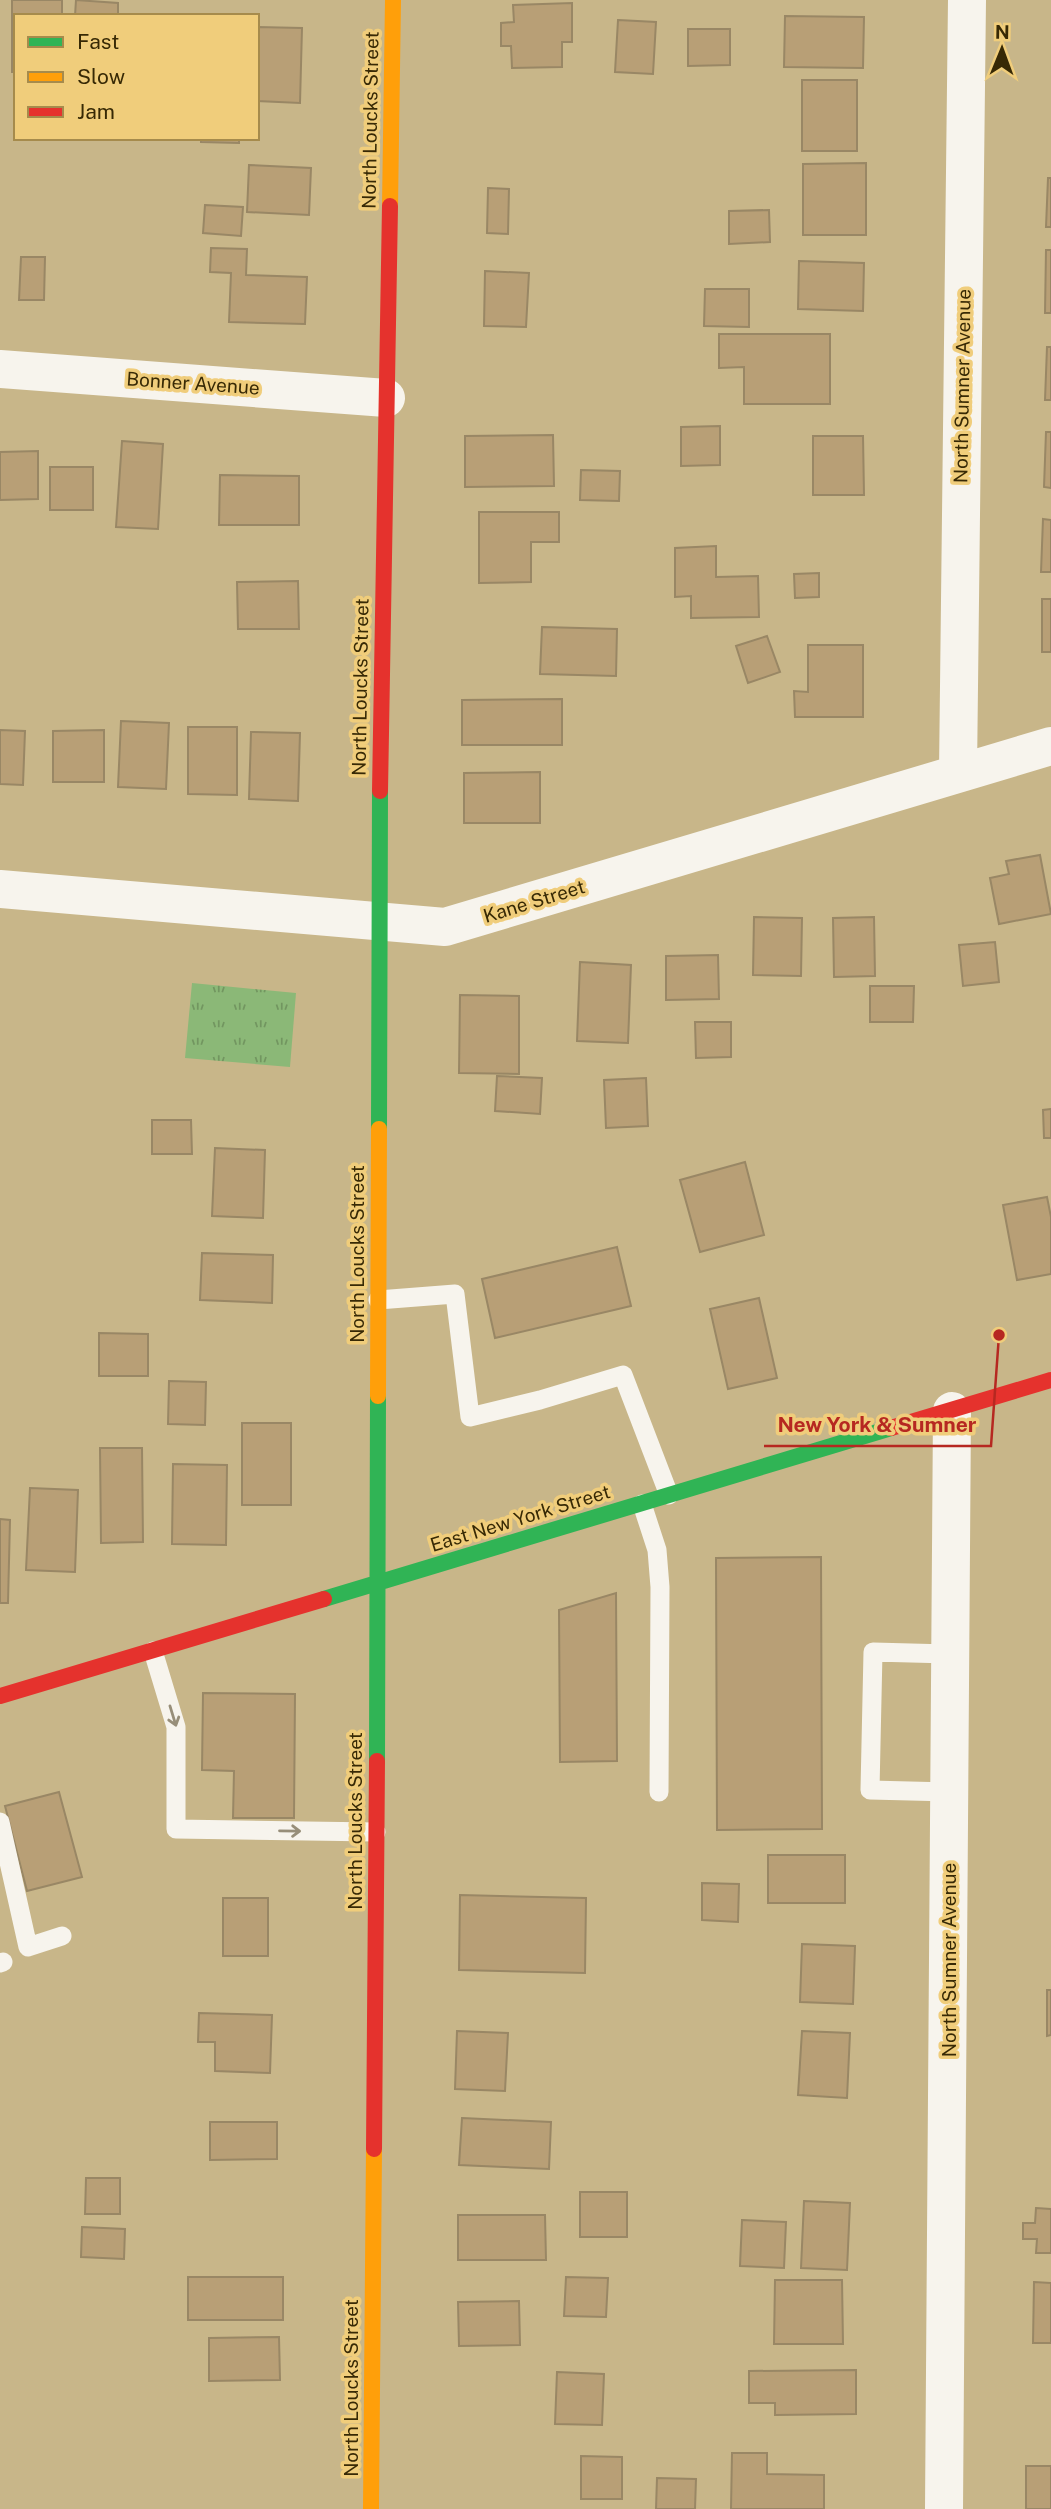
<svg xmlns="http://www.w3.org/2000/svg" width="1051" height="2509" font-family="'Public Sans',sans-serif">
<defs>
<pattern id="park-tufts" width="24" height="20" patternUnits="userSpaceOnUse" patternTransform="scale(1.75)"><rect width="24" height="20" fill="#8bb877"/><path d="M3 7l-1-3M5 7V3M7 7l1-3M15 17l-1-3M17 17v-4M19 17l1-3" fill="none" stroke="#729660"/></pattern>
</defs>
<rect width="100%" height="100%" fill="#c8b689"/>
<path fill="url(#park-tufts)" d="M192 983 296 993 290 1067 185 1058Z"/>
<path fill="#b89f76" stroke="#998765" stroke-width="2" d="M12 0H62V16H16V72H12Z
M76 0 118 3V16H75Z
M572 3V42H562V67L512 68 511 46H501V23L514 22 513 5Z
M785 16 864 17 863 68 784 67Z
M618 20 656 22 653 74 615 72Z
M257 27 302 28 300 103 257 101Z
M688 29H730V65L688 66Z
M802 80H857V151H802Z
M201 138H239V143L201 142Z
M866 163V235H803V164Z
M249 165 311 168 309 215 247 212Z
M1048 178H1051V227H1046Z
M488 188 509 189 508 234 487 233Z
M205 205 243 207 241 236 203 233Z
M769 210 770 242 729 244V211Z
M211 248 247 249 246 275 307 277 305 324 229 322 231 273 210 272Z
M1046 250H1051V313H1045Z
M21 257H45L44 300H19Z
M799 261 864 263 863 311 798 309Z
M485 271 529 273 526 327 484 326Z
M705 289H749V327L704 326Z
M719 334H830V404H744V367L719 368Z
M1047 347H1051V400H1045Z
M720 426V465L681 466V427Z
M1046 432H1051V488L1044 487Z
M553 435 554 486 465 487V436Z
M813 436H863L864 495H813Z
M122 441 163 444 158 529 116 527Z
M38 451V499L0 500V452Z
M50 467H93V510H50Z
M581 470 620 471 619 501 580 500Z
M220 475 299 476V525H219Z
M479 512H559V542H531V582L479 583Z
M1043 519 1051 520V572H1041Z
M716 546V577L758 576 759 617 691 618V596L675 597V548Z
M819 573V597L795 598 794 574Z
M298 581 299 629H238L237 582Z
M1042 599H1051V652H1042Z
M542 627 617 629 616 676 540 674Z
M767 636 780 672 748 683 736 646Z
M808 645H863V717H795L794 691 808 692Z
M562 699V745H462V700Z
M121 721 169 723 166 789 118 787Z
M188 727H237V795L188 794Z
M0 730 25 731 23 785 0 784Z
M104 730V782H53V731Z
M251 732 300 733 298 801 249 799Z
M540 772V823H464V773Z
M1040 855 1051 914 999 924 990 878 1009 874 1006 861Z
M754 917 802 918 801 976 753 975Z
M874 917 875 976 834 977 833 918Z
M995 942 999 982 963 986 959 945Z
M718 955 719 999 666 1000V956Z
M580 962 631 965 628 1043 577 1041Z
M870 986H914L913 1022H870Z
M460 995 519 996V1074L459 1073Z
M695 1022H731V1057L696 1058Z
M497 1076 542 1078 540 1114 495 1111Z
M646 1078 648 1126 606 1128 604 1080Z
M1051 1109V1138H1044L1043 1110Z
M152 1120H191L192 1154H152Z
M215 1148 265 1150 263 1218 212 1216Z
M745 1162 764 1235 700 1252 680 1180Z
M1047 1197 1051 1217V1274L1017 1280 1003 1205Z
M617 1247 631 1306 495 1338 482 1279Z
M202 1253 273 1255 272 1303 200 1300Z
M759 1298 777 1378 728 1389 710 1309Z
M99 1333 148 1334V1376H99Z
M169 1381 206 1382 205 1425 168 1424Z
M242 1423H291V1505H242Z
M100 1448H142L143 1542 101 1543Z
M173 1464 227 1465 226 1545 172 1544Z
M30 1488 78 1490 75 1572 26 1570Z
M0 1519 10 1520 8 1603H0Z
M821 1557 822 1829 717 1830 716 1558Z
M616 1593 617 1761 560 1762 559 1610Z
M203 1693 295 1694 294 1818H233L234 1771 202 1770Z
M59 1792 82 1877 27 1891 5 1806Z
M768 1855H845V1903H768Z
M702 1883 739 1884 738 1922 702 1920Z
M460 1895 586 1898 585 1973 459 1970Z
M223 1898H268V1956H223Z
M802 1944 855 1946 853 2004 800 2002Z
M1047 1990H1051V2035L1047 2036Z
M199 2013 272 2015 270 2073 215 2071V2042H198Z
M457 2031 508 2033 505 2091 455 2089Z
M802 2031 850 2033 847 2098 798 2095Z
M462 2118 551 2122 549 2169 459 2165Z
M210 2122H277V2159L210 2160Z
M86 2178H120V2214H85Z
M580 2192H627V2237H580Z
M804 2201 850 2203 847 2270 801 2268Z
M1036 2208 1051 2209V2253H1036L1037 2239H1023V2223H1035Z
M458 2215H545L546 2260H458Z
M742 2220 786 2222 784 2268 740 2266Z
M82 2227 125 2229 124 2259 81 2257Z
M188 2277H283V2320H188Z
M566 2277 608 2278 606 2317 564 2316Z
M775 2280H842L843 2344H774Z
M1034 2282 1051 2283V2343H1033Z
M519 2301 520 2345 459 2346 458 2302Z
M279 2337 280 2380 209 2381V2338Z
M856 2370V2414L775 2415V2403H749V2371Z
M557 2372 604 2374 602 2425 555 2424Z
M732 2453H767V2474L824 2475V2509H731Z
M581 2456 622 2457V2499H581Z
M1026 2466H1051V2509H1026Z
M657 2478 696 2479 695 2509H656Z"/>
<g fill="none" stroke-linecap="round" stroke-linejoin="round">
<path stroke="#f7f4ed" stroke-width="19" d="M378 1300 455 1294 470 1417 540 1400 623 1375 669 1495
M642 1504 657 1550 660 1587 659 1792
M153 1651 176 1727V1829L376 1832
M949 1654 873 1652 870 1790 950 1792
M0 1822 28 1947 62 1936
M0 1963 3 1962"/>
<path stroke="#f7f4ed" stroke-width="38" d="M0 369 386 398
M958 772 967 0
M0 889 445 927 1051 746
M944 2509 952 1411"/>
<path stroke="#30b455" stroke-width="16" d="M379 1129 380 791
M324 1599 891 1428
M377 1761 378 1396"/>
<path stroke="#ff9f0a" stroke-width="16" d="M390 206 393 0
M378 1396 379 1129
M371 2509 374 2149"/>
<path stroke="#e5322d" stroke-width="16" d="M380 791 390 206
M891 1428 1051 1380
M0 1696 324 1599
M374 2149 377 1761"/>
</g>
<defs><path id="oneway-shaft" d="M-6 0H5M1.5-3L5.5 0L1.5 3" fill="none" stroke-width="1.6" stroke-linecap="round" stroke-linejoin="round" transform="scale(1.75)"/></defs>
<g stroke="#978e79">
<use href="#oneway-shaft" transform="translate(173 1716) rotate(73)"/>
<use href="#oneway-shaft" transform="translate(290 1831) rotate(1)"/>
</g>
<g text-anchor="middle" stroke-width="7" stroke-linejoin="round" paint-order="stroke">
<g font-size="19" fill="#372905" stroke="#f0cd7b">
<text transform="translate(370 120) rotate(-89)" y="7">North Loucks Street</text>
<text transform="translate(193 383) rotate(4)" y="7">Bonner Avenue</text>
<text transform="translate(962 386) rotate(-89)" y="7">North Sumner Avenue</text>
<text transform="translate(360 687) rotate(-89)" y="7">North Loucks Street</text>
<text transform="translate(534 901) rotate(-17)" y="7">Kane Street</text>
<text transform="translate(357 1254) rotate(-90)" y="7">North Loucks Street</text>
<text transform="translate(520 1518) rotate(-17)" y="7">East New York Street</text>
<text transform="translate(355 1821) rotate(-90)" y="7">North Loucks Street</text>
<text transform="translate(949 1960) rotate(-90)" y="7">North Sumner Avenue</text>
<text transform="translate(351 2388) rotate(-90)" y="7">North Loucks Street</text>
</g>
</g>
<path fill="none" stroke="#b62821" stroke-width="2.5" d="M999 1335L991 1446H764"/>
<circle fill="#b62821" stroke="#f0cd7b" stroke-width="2.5" cx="999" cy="1335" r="7"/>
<g font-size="21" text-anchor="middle" font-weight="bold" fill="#b62821" stroke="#f0cd7b" stroke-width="7" stroke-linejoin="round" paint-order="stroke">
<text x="877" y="1432">New York &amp; Sumner</text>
</g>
<rect x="14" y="14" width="245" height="126" fill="#f0cd7b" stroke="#a68b4c" stroke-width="2"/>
<rect x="28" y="37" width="35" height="10" fill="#30b455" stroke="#a68b4c" stroke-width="2"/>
<text x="77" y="49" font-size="21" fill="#372905">Fast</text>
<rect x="28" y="72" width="35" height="10" fill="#ff9f0a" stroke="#a68b4c" stroke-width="2"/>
<text x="77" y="84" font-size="21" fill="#372905">Slow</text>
<rect x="28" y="107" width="35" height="10" fill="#e5322d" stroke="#a68b4c" stroke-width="2"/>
<text x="77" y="119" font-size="21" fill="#372905">Jam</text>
<g transform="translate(1002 49) rotate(1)" stroke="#f0cd7b" stroke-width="5" paint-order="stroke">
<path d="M0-5L12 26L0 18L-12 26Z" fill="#372905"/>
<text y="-10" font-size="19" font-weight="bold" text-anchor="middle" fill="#372905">N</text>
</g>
</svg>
